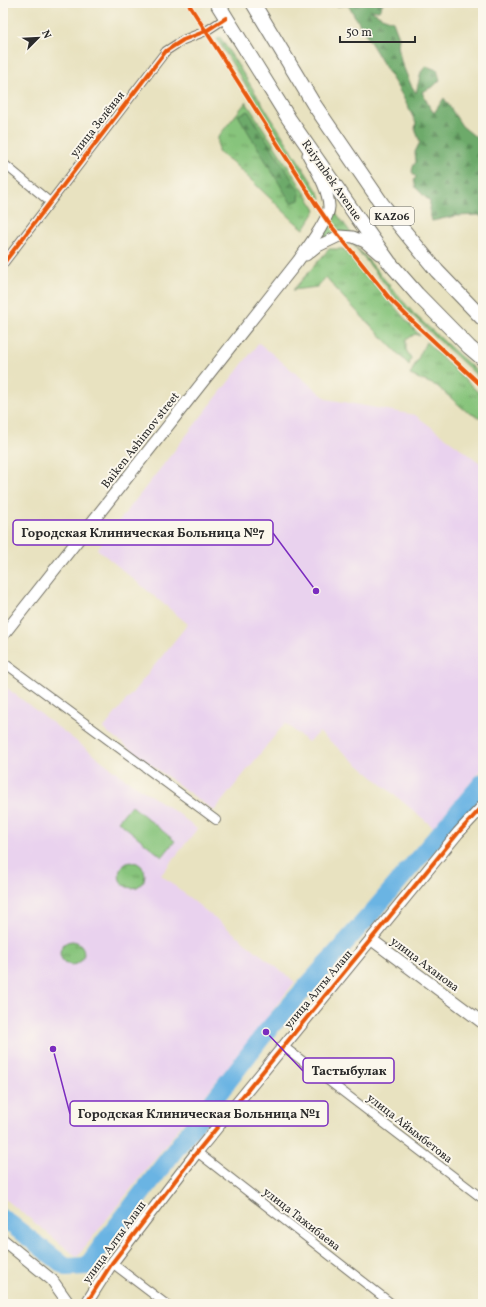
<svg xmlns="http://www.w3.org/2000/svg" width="486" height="1307" font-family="Vollkorn,serif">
<defs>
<pattern id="grass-tufts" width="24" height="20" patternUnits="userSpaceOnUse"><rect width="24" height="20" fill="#87c47b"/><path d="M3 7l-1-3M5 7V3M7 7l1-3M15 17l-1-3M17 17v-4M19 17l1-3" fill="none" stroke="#6f9f65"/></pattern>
<pattern id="forest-firs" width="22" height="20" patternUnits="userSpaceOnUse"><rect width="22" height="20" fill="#6daa6b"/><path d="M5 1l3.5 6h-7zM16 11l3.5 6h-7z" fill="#5a8b58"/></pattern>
</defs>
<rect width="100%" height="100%" fill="#fbf7ec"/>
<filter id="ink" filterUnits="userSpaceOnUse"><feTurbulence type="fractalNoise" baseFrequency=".025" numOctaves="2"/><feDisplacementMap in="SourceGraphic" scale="8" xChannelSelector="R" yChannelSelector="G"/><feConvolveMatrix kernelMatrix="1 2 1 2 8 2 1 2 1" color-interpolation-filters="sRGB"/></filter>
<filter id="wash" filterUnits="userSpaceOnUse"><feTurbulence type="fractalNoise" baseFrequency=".012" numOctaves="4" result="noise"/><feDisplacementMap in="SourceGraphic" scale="16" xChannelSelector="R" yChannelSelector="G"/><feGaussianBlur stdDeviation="0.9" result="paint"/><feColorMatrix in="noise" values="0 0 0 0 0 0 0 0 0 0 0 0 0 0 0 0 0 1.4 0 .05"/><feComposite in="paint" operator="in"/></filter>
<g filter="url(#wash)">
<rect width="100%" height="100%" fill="#e8e2c0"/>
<path fill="#e9d2ee" d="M259 343 327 399 415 415 483 465V768L433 827 319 732 308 742 285 723 214 811 103 729 188 624 97 549Z
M3 685 123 777 180 815 197 829 161 875 295 982 77 1257 3 1197Z"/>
<path fill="url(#grass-tufts)" stroke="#597853" d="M220 37 320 195 322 208 217 39Z
M246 102 316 210 304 229 295 222 231 161 218 152V137Z
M334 210 351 233 309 249Z
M353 244 362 253 414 314 483 377V381L431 333 399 302Z
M329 249H344L420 336 415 334 406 340V350L411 358 409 365 343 297 326 277 317 287 293 290Z
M426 342 483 397V420L466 411 437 386 410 375Z
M119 875a13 13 0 1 1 26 0a13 13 0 1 1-26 0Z
M60 953a12 12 0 1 1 24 0a12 12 0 1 1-24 0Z"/>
<path fill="url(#forest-firs)" stroke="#4c6a4b" d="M338 3H383L379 11 370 10 382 17 393 21 399 37 398 45 401 61 411 85 416 93 421 72 426 66 437 70 440 80 434 86 422 92 429 106 434 113 444 98 462 126 483 143V218L479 215 455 216 432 221 429 209 430 202 416 188 414 180 416 177 412 172 413 166 416 162 415 152 420 142 415 129 416 123 402 95 348 5 337 6Z
M248 111 300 192 299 200 291 203 238 115Z"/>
<path fill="#87c47b" stroke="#597853" d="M131 805 175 841 162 857 118 821Z"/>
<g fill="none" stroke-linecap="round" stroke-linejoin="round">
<path stroke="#6bb4e3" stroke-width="18" d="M3 1218 66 1267 87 1266 105 1241 266 1032 376 908 483 782"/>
</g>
</g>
<g filter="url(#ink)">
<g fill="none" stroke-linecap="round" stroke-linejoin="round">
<defs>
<path id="street" d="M3 163 50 202
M3 264 166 51 183 40 206 31 226 18
M3 662 216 820
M283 1046 483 1199
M197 1152 392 1304
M112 1263 166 1304"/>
<path id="secondary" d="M306 255 316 247 339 236 353 237 365 242 379 254
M3 635 298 261C306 249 330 219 329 206 328 188 316 170 308 155
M372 940 483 1023
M3 1240 52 1280 69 1304
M86 1304 112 1263 197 1152 458 833 483 806"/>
<path id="highway" d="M217 3 289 119 357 217 389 262 417 294 469 347 483 359
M253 3 313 103 382 204 437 271 483 319"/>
</defs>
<use href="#street" stroke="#6d6b5f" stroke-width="10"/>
<use href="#secondary" stroke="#6d6b5f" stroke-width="13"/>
<use href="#highway" stroke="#6d6b5f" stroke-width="16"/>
<use href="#street" stroke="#fff" stroke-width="8"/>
<use href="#secondary" stroke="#fff" stroke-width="11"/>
<use href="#highway" stroke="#fff" stroke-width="14"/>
<defs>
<path id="cycleway" d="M188 3 317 206 328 222 391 300 411 320 483 387
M3 264 166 51 183 40 206 31 226 18
M86 1304 112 1263 197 1152 458 833 483 806"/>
</defs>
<use href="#cycleway" stroke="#fbf7ec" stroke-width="6"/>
<use href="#cycleway" stroke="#e8590c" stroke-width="4"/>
</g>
</g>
<g text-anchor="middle" stroke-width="4" stroke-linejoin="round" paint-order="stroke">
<rect fill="#fbf7ec" stroke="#696865" stroke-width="1" x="370" y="207" width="44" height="18" rx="3"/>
<g font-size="11" font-weight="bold" fill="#2b2b2b">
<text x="392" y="220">KАZ06</text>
</g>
<g font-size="12" fill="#2b2b2b" stroke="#fbf7ec">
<text transform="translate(97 124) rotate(-52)" y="4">улица Зелёная</text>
<text transform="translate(332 180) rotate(55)" y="4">Raiymbek Avenue</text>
<text transform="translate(140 440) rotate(-52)" y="4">Baiken Ashimov street</text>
<text transform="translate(425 964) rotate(37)" y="4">улица Аханова</text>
<text transform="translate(318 989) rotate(-50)" y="4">улица Алты Алаш</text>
<text transform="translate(410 1128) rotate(38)" y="4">улица Айымбетова</text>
<text transform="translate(302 1219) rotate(38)" y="4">улица Тажибаева</text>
<text transform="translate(114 1242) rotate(-54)" y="4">улица Алты Алаш</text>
</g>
</g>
<path fill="none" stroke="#7b2cbf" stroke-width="1.5" d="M316 591L273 533M266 1032L303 1071M53 1049L70 1114"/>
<g fill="#7b2cbf" stroke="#fbf7ec" stroke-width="1.5">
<circle cx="316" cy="591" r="4"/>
<circle cx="266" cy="1032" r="4"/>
<circle cx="53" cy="1049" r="4"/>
</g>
<g fill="#fbf7ec" stroke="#7b2cbf" stroke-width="1.5">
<rect x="13" y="520" width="260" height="25" rx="4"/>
<rect x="303" y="1058" width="91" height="25" rx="4"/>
<rect x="70" y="1101" width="258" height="25" rx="4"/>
</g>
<g font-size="13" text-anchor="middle" font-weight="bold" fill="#2b2b2b">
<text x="143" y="537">Городская Клиническая Больница №7</text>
<text x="349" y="1075">Тастыбулак</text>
<text x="199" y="1118">Городская Клиническая Больница №1</text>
</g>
<rect width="486" height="1307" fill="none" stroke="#fbf7ec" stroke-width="16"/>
<g transform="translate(38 38) rotate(66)" stroke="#fbf7ec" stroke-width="3" paint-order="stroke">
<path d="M0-3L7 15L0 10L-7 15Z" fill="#2b2b2b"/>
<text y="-6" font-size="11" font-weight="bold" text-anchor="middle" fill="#2b2b2b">N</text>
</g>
<path d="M340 36v6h75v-6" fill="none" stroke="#2b2b2b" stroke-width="2"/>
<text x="346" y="36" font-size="12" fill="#2b2b2b" stroke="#fbf7ec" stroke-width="3" paint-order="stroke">50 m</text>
</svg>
